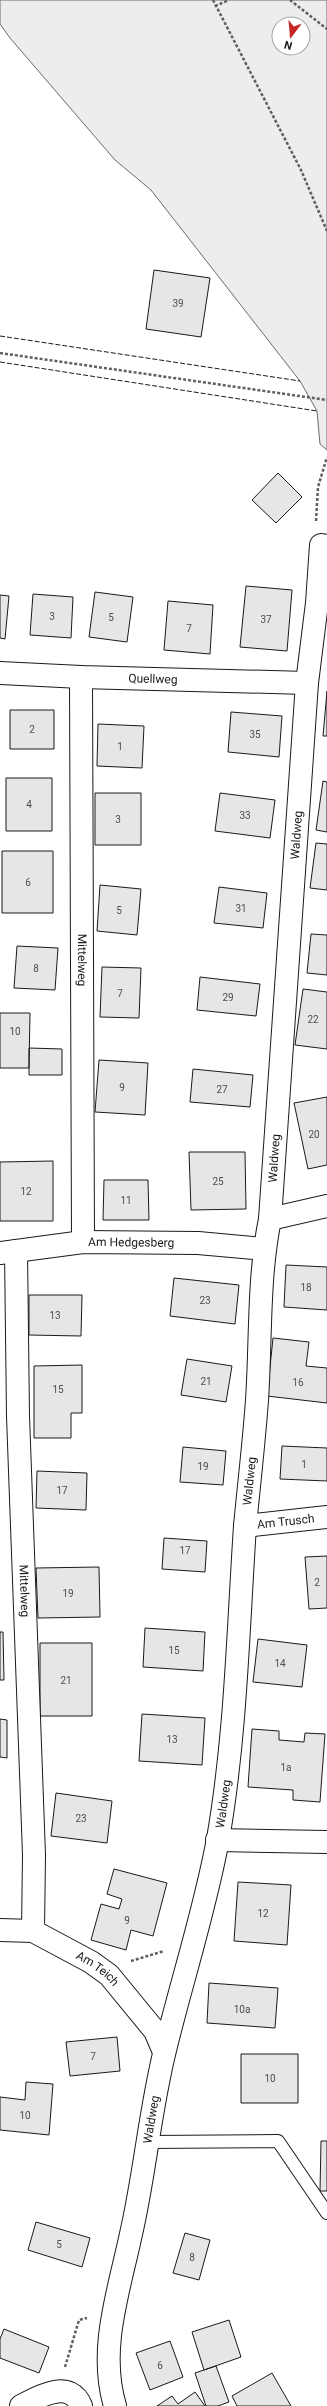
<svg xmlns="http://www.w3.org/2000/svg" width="327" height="2406" font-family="Roboto,sans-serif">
<rect width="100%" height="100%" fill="#fff"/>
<path fill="#ededed" stroke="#6a6a6a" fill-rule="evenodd" d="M0 0H327V450L320 444 317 411 300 381 151 190 115 160 10 38 0 24ZM279 24H303V48H279Z"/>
<path fill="#e6e6e6" stroke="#1a1a1a" d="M154 270 210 278 201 337 146 329Z
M278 473 302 497 276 523 252 500Z
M246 586 292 590 287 651 240 647Z
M95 592 133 597 127 642 89 637Z
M33 594 73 597 71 638 30 635Z
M0 595 9 596 5 639 0 638Z
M168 601 213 605 210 654 164 650Z
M327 691V736H323Z
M10 710H54V749H10Z
M231 712 282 716 279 757 228 752Z
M98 724 144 726 142 768 97 766Z
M6 778H52V831H6Z
M323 781 327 782V832L316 830Z
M95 793H141V845H95Z
M220 793 275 800 270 838 215 831Z
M316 843 327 844V890L310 888Z
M2 851H53V913H2Z
M100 885 141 889 137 935 97 931Z
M219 887 267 893 263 928 214 923Z
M311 934 327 935V975L307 973Z
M17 946 58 948 55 990 14 988Z
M102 967 141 968 139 1018 100 1017Z
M200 977 260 984 256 1016 197 1010Z
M303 989 327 992V1049L295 1045Z
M0 1013H30L29 1068H0Z
M29 1048 62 1049V1075H29Z
M99 1060 148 1063 145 1115 95 1112Z
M193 1069 253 1075 250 1107 190 1102Z
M327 1097V1165L308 1169 294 1103Z
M189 1152H245L246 1209 191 1210Z
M53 1161V1221H0V1162Z
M104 1180H148L149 1220H103Z
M286 1265 327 1267V1310L284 1307Z
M174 1278 239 1285 235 1324 170 1316Z
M29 1295H82L81 1336 29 1335Z
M273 1338 309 1342 306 1366 327 1368V1403L267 1396Z
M187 1359 232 1366 226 1402 181 1395Z
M82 1365V1413H71V1438H34V1366Z
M282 1446 327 1448V1481L280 1479Z
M183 1447 226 1451 223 1485 180 1482Z
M37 1471 87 1473 86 1510 36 1508Z
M164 1538 207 1541 205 1572 162 1569Z
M327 1556V1608L309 1609 305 1557Z
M99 1567 100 1617 38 1618 36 1568Z
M145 1628 205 1632 203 1671 143 1667Z
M0 1632H3L4 1680H0Z
M258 1639 307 1645 302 1687 253 1682Z
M40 1643H92V1716H40Z
M142 1714 205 1718 202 1765 139 1761Z
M0 1719 7 1720V1758L0 1757Z
M252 1729 279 1731V1740L304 1742 305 1733 325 1734 320 1802 293 1800V1790L248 1787Z
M56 1793 112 1801 107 1843 51 1836Z
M114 1869 167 1883 153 1936 131 1930 126 1950 91 1940 101 1904 119 1909 122 1899 107 1894Z
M238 1882 291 1885 287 1945 234 1941Z
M209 1983 278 1988 275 2028 207 2023Z
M117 2037 120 2071 70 2076 66 2042Z
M241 2054H298V2103H241Z
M26 2082 53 2084 49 2135 0 2130V2097L25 2100Z
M321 2141H327V2191H320Z
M36 2222 90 2238 82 2267 28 2250Z
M185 2233 210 2240 199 2280 173 2273Z
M229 2320 241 2357 204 2370 192 2332Z
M4 2329 49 2347 39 2373 0 2358V2339Z
M170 2341 183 2377 150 2390 136 2353Z
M216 2366 229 2402 218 2406H206L195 2373Z
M272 2373 291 2406H237L232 2396Z
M195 2392 205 2406H157L172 2396 178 2404Z"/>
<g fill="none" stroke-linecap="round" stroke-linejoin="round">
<defs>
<path id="service" d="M148 2142 278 2141 327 2213"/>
<g id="minor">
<path id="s1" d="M0 673 81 677 307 683"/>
<path id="s2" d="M81 677 83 1242"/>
<path d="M270 1219 327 1206"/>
<path id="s3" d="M16 1251 18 1416 34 1855 33 1931"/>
<path id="s4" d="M0 1253 83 1242 198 1243 264 1249"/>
<path id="s5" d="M245 1526 327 1517"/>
<path d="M217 1840 327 1842"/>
<path id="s6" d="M0 1930 33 1931 91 1962 109 1975 155 2031 164 2052"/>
<path d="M21 2406C38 2397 70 2378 81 2406"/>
<path id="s7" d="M115 2406C98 2349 119 2291 131 2234 145 2173 150 2110 165 2050 182 1980 205 1910 218 1839 236 1735 238 1631 245 1526 249 1484 254 1442 257 1400 261 1340 258 1278 270 1219L307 683 317 603 321 545 327 546"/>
</g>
</defs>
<use href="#service" stroke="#1a1a1a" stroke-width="14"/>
<use href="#minor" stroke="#1a1a1a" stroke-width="24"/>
<path stroke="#5f5f5f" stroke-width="2.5" stroke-dasharray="3 2" stroke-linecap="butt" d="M213 0 301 170 327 231
M290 0 327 29
M215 6 229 0
M0 353 327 400
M316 521 318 487 327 457
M131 1961 164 1951
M65 2367 79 2320 87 2318"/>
<use href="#service" stroke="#fff" stroke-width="12"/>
<use href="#minor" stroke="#fff" stroke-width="22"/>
<path stroke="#1a1a1a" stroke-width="1" stroke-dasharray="5 2" stroke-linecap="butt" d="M0 336 300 381
M0 362 317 411"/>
</g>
<g text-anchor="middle" stroke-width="3" stroke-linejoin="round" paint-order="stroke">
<g font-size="10" fill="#4d4d4d">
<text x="178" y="307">39</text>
<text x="52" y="620">3</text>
<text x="111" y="621">5</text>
<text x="266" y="623">37</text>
<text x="189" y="632">7</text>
<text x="32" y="733">2</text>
<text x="255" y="738">35</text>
<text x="120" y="750">1</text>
<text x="29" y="808">4</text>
<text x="245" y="819">33</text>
<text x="118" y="823">3</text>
<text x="28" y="886">6</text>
<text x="241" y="912">31</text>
<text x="119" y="914">5</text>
<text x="36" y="972">8</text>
<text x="120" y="997">7</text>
<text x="228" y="1001">29</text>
<text x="313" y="1023">22</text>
<text x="15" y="1035">10</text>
<text x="122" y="1091">9</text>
<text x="222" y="1093">27</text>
<text x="314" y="1138">20</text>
<text x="218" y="1185">25</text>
<text x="26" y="1195">12</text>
<text x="126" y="1204">11</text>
<text x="306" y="1291">18</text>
<text x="205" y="1304">23</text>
<text x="55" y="1319">13</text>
<text x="206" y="1385">21</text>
<text x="298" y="1386">16</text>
<text x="58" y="1393">15</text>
<text x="304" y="1468">1</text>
<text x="203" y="1470">19</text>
<text x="62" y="1494">17</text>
<text x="185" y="1554">17</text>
<text x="317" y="1586">2</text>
<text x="68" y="1597">19</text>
<text x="174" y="1654">15</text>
<text x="280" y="1667">14</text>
<text x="66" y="1684">21</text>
<text x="172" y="1743">13</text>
<text x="286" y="1771">1a</text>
<text x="81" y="1822">23</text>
<text x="263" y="1917">12</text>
<text x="127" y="1924">9</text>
<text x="242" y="2013">10a</text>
<text x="93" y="2060">7</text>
<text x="270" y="2082">10</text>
<text x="25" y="2119">10</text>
<text x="59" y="2248">5</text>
<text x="192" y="2261">8</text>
<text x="160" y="2369">6</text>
</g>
<g font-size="12" fill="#1a1a1a" stroke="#fff">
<text dy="4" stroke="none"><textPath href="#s1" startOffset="153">Quellweg</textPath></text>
<text dy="4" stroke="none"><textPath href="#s7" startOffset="1587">Waldweg</textPath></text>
<text dy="4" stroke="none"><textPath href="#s2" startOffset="283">Mittelweg</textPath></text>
<text dy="4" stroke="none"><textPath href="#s7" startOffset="1263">Waldweg</textPath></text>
<text dy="4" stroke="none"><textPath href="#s4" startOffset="132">Am Hedgesberg</textPath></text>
<text dy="4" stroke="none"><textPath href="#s7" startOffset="939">Waldweg</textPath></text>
<text dy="4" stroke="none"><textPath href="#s5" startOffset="41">Am Trusch</textPath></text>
<text dy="4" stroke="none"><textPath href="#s3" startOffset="340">Mittelweg</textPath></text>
<text dy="4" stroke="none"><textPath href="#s7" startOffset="615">Waldweg</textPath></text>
<text dy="4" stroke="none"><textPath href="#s6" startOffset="108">Am Teich</textPath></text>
<text dy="4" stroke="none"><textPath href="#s7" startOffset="291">Waldweg</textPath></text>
</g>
</g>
<g transform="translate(291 36) rotate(196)"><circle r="19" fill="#ffffff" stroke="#a3a3a3"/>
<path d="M0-3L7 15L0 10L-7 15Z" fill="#c62828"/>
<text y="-6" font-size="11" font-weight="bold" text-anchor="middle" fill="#1a1a1a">N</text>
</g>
</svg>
